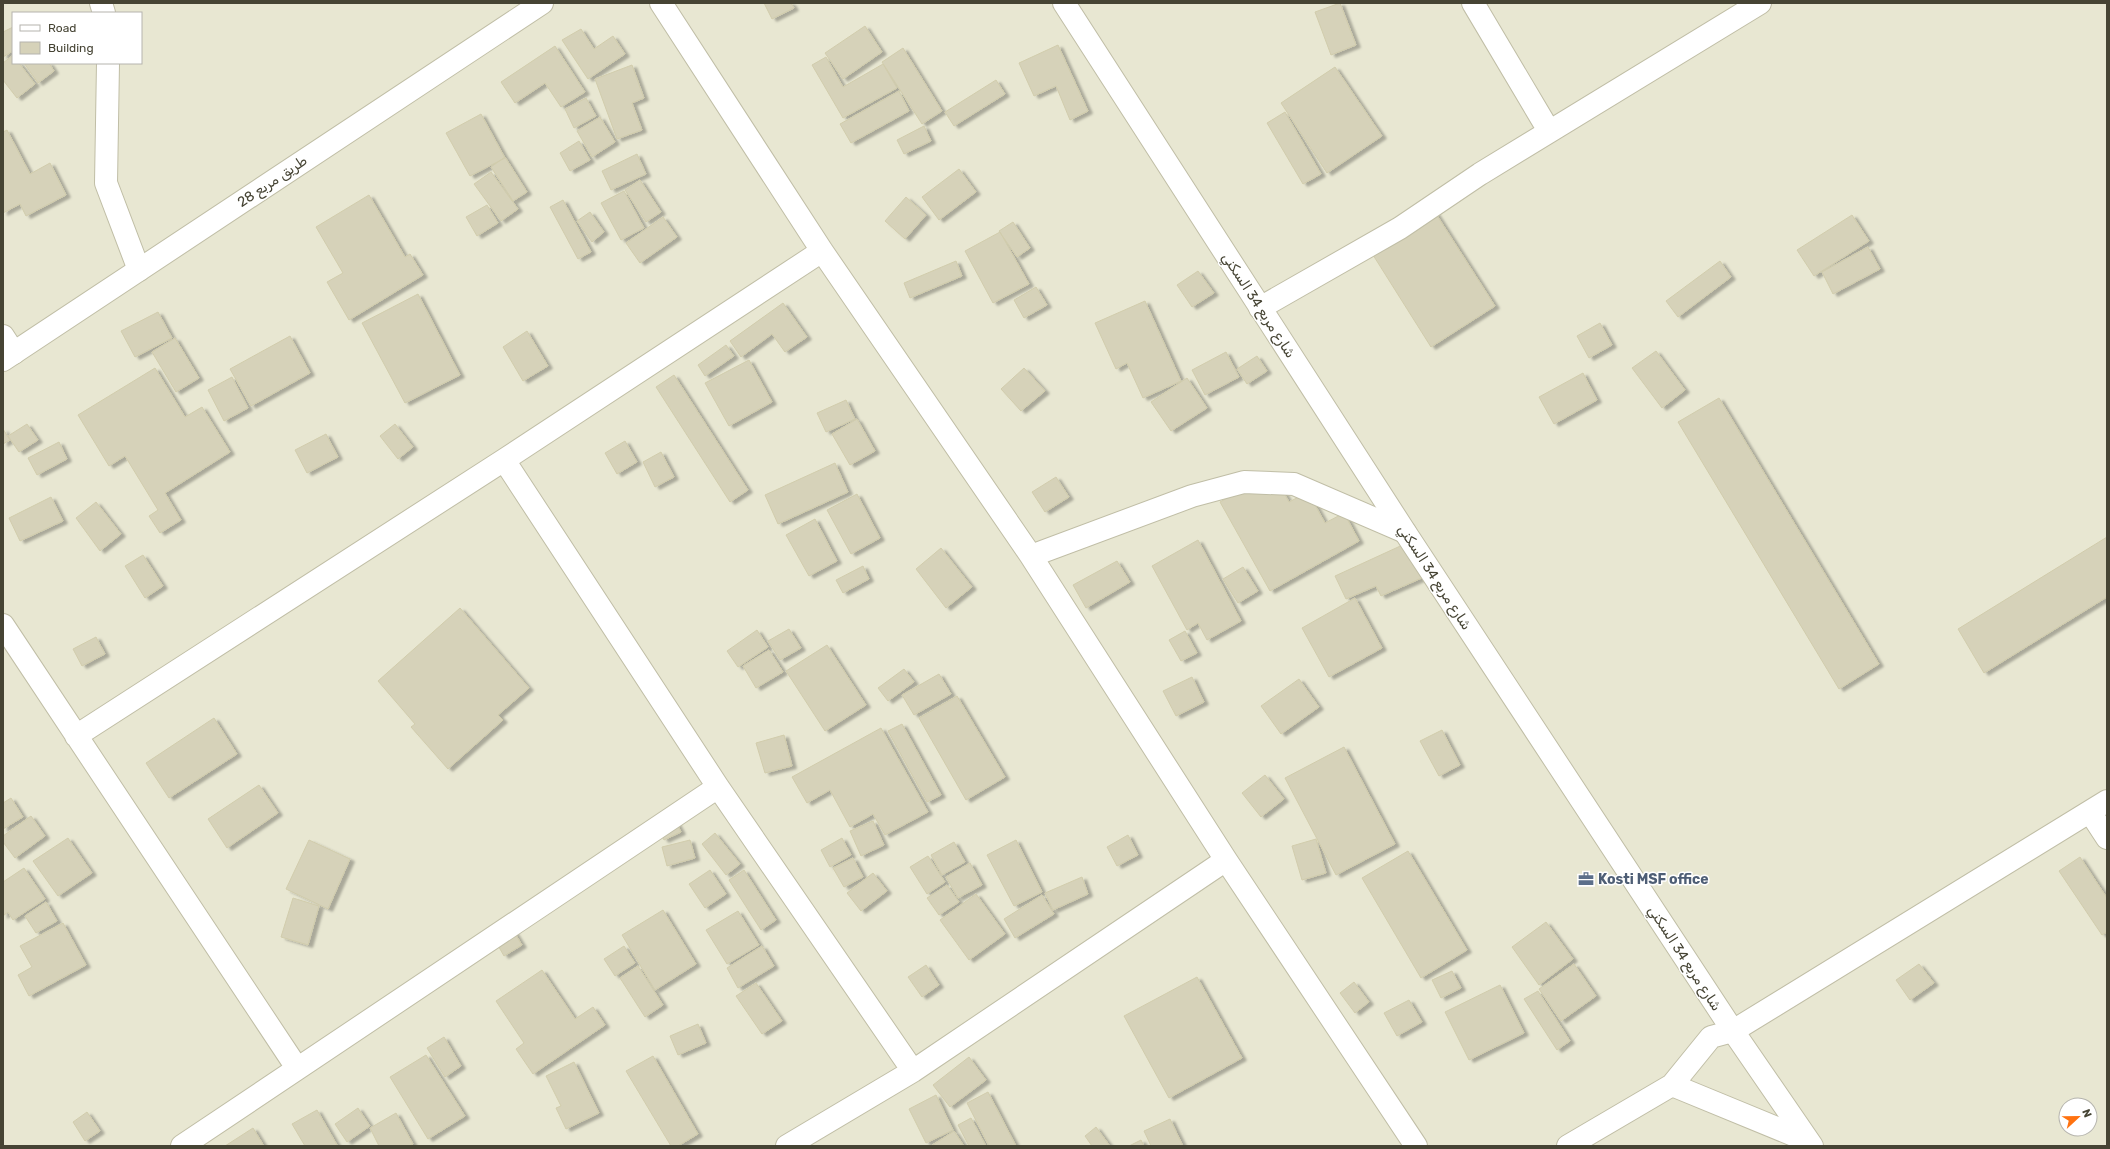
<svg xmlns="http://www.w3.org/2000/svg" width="2110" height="1149" font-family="Rubik,Vazirmatn,sans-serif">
<defs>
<filter id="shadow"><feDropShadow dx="4.5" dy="2.5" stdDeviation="1" flood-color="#0004"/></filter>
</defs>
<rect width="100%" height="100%" fill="#f3f3e4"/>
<path fill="#e8e7d2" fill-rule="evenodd" d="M3 3H2107V1146H3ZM13 13H141V63H13ZM2066 1105H2090V1129H2066Z"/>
<path fill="#d6d2b9" stroke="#d1ccac" filter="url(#shadow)" d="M764 3H791L794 8 772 19Z
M1340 3 1356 45 1331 55 1315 12Z
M865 26 882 52 843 79 825 53Z
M13 27V51L3 57V32Z
M581 29 594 49 613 36 625 54 588 79 562 40Z
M1058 45 1088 111 1070 120 1056 86 1034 96 1019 63Z
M555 46 585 92 561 107 545 83 515 103 501 82Z
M903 48 942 111 922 124 882 62Z
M13 55V63H19L35 84 17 98 3 80V63Z
M826 57 843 87 883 64 897 88 843 118 812 65Z
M24 63H49L54 71 38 83Z
M632 65 644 98 632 103 642 130 617 139 595 79Z
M1335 67 1382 136 1327 173 1281 103Z
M996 80 1005 94 954 126 945 112Z
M899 91 909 111 851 143 840 124Z
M586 98 596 116 574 128 565 109Z
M1285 112 1321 174 1303 184 1267 123Z
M481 114 505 158 470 176 446 133Z
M600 117 615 142 592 157 577 131Z
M924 126 931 141 904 154 897 140Z
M7 130 30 174 50 163 66 195 26 216 20 204 3 213V132Z
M579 141 590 160 570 171 560 153Z
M637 154 646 174 611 190 602 171Z
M505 157 527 192 513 201 491 167Z
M959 169 976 192 939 220 922 197Z
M491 172 518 209 501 221 474 184Z
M640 180 661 212 646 222 625 190Z
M624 191 644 228 621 240 601 203Z
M369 195 405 257 410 254 423 275 349 320 327 282 343 273 316 227Z
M906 197 926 215 905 239 885 221Z
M563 200 591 252 578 259 550 207Z
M487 205 498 223 477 236 466 217Z
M1431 206 1495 306 1431 347 1368 247Z
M590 212 604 232 592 242 577 221Z
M1852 215 1869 241 1814 276 1797 250Z
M663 217 677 237 640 263 626 243Z
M1013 222 1030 248 1017 257 999 231Z
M1000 232 1029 284 993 303 965 251Z
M1868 247 1880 269 1833 294 1822 272Z
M956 261 962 276 910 298 904 283Z
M1720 261 1731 277 1678 317 1666 301Z
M1198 271 1214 293 1192 307 1177 285Z
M1036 287 1047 305 1024 318 1014 300Z
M418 294 460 375 405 403 362 323Z
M1145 301 1181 381 1143 398 1127 363 1116 369 1095 323Z
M783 303 807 337 785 352 772 334 741 357 730 341Z
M158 312 172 338 135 357 121 331Z
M1600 323 1612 345 1589 358 1577 336Z
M527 331 548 366 523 381 503 347Z
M290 336 310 373 251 406 230 369Z
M175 338 199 378 176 392 152 352Z
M726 345 734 356 705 376 698 365Z
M1656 351 1685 390 1662 408 1632 368Z
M1226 352 1239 377 1205 395 1192 370Z
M1257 356 1267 371 1247 384 1237 369Z
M749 360 772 402 729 426 705 383Z
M155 368 185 417 202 407 230 452 165 493 181 520 160 533 149 516 158 510 125 456 109 466 78 415Z
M1024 368 1045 391 1021 411 1001 389Z
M1583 373 1597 400 1554 424 1539 397Z
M674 375 748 490 730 502 656 387Z
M232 377 248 408 224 421 208 390Z
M1187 378 1207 408 1171 431 1151 402Z
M1719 398 1879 664 1839 689 1678 422Z
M846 400 855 419 826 432 817 413Z
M857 419 875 451 850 465 832 434Z
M27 424 38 440 19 452 8 436Z
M395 424 413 447 398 459 380 436Z
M3 429 10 440 3 444Z
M326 434 338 457 307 473 295 450Z
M625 441 637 462 617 474 605 453Z
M59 442 67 459 37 475 28 458Z
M661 452 674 477 655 487 643 462Z
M835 463 848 492 778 524 765 495Z
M1273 473 1289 502 1308 492 1325 523 1344 513 1359 541 1270 591 1220 502Z
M1056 477 1069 497 1045 512 1032 492Z
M857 494 880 538 851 554 827 510Z
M51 497 63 521 20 541 9 518Z
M96 502 121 534 100 551 76 518Z
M815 519 837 561 809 576 786 535Z
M2107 537V597L1984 673 1958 629Z
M1198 540 1241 621 1207 640 1198 623 1187 630 1152 566Z
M1409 542 1424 577 1381 596 1376 586 1346 599 1335 576Z
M941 548 972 587 946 608 916 569Z
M143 555 163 586 145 598 125 566Z
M1117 561 1130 582 1086 608 1073 585Z
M863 566 869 579 843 593 836 580Z
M1243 567 1258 591 1238 603 1223 579Z
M1355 598 1382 648 1329 677 1302 628Z
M460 608 529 688 498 715 503 720 448 769 411 727 415 724 378 681Z
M789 629 801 648 780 660 768 641Z
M757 630 768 647 738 667 727 651Z
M1185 631 1197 653 1181 661 1169 640Z
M96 637 105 654 82 666 73 649Z
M827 645 866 705 825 731 786 671Z
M769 650 783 672 756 688 743 666Z
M904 669 914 682 888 701 878 688Z
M939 674 951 694 914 715 902 695Z
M1192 677 1204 702 1176 716 1163 691Z
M1299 679 1319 707 1281 734 1261 706Z
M957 696 1005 777 966 800 919 718Z
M214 718 237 754 169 798 146 763Z
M902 724 941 795 927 802 888 731Z
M881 728 928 812 885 835 873 814 850 827 830 790 807 803 792 777Z
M1442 730 1460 765 1439 776 1420 741Z
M784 735 792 766 765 773 756 743Z
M1344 747 1395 844 1336 875 1285 778Z
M1265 775 1284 799 1261 817 1242 793Z
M259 785 278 813 227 848 208 819Z
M11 798 23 817 3 829V803Z
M669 809 681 832 664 840 652 818Z
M31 816 45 836 15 858 3 842V836Z
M873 821 884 845 861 856 850 831Z
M715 833 740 864 726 875 702 844Z
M1128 835 1138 855 1117 866 1107 847Z
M68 838 92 873 58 896 33 861Z
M842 838 851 855 830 867 821 850Z
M1316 839 1326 873 1302 880 1292 846Z
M309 840 350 859 328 909 286 889Z
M690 840 695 858 667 866 662 847Z
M1016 840 1042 892 1014 906 987 855Z
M954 842 965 862 942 875 931 855Z
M1408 851 1467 950 1421 978 1362 878Z
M928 856 945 882 927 894 910 867Z
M2080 857 2107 898V932L2102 935 2059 871Z
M853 858 863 877 844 887 833 868Z
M970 863 982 885 958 898 946 877Z
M24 868 45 899 13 920 8 912 3 916V882Z
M710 870 726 894 705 908 689 884Z
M744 870 776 920 761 930 729 880Z
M873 873 887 891 861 911 847 893Z
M1082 877 1088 894 1053 910 1045 893Z
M947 885 959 902 939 915 927 898Z
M976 894 1005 934 969 960 940 920Z
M1042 895 1054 914 1015 938 1004 919Z
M293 898 319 906 308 945 281 937Z
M46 902 57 921 36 933 25 916Z
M663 910 696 964 655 990 622 935Z
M738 911 759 945 727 964 706 930Z
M1546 922 1573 959 1539 985 1512 947Z
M63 923 86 965 29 996 18 975 32 967 20 946Z
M509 924 522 945 504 956 492 935Z
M624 946 635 963 615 976 604 959Z
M762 946 774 966 738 988 727 968Z
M1574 964 1596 996 1561 1021 1539 989Z
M1919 964 1934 983 1910 1000 1896 980Z
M926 965 939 985 922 997 908 977Z
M638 966 663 1005 645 1017 620 978Z
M542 970 575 1019 593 1007 605 1025 533 1074 516 1049 524 1043 496 1001Z
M1452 971 1461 988 1441 998 1432 980Z
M1197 977 1242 1058 1169 1098 1124 1016Z
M1354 982 1369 1002 1355 1013 1340 993Z
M756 983 782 1021 762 1034 736 996Z
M1500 985 1524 1033 1469 1060 1445 1012Z
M1538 991 1570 1041 1557 1050 1524 999Z
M1409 1000 1422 1022 1397 1036 1384 1013Z
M698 1024 706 1043 678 1055 670 1036Z
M444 1037 461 1066 445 1077 427 1048Z
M426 1055 465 1116 428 1139 390 1077Z
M653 1056 698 1134 678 1146H671L626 1071Z
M969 1057 986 1080 950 1107 933 1085Z
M574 1062 599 1113 566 1129 556 1108 561 1106 546 1076Z
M988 1092 1016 1146H989L967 1103Z
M936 1095 953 1130 926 1143 909 1109Z
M358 1108 370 1126 347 1142 335 1124Z
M317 1110 337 1145 335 1146H305L292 1124Z
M87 1112 100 1131 85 1141 73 1122Z
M396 1113 413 1144 409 1146H379L370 1128Z
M971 1118 986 1146H969L958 1125Z
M1170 1119 1183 1146H1151L1144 1131Z
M1096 1127 1110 1146H1092L1085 1136Z
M253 1128 264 1146H225Z
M954 1131 964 1146H931Z
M1141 1140 1144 1146H1129Z"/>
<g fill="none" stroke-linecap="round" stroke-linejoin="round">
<defs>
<path id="minor" d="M101 3 104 13
M661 3 822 251 1031 556 1226 860 1416 1146
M1473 3 1549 131
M108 63 106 183 139 270
M1260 308 1400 228 1480 174 1760 3
M3 336 14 353
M504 460 718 787 913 1071
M1031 556 1192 496 1244 482 1294 484 1405 532
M3 625 297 1068
M76 736 504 460 822 251
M2090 812 2107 838
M1672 1085 1808 1141
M182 1146 718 787
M787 1146 913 1071 1226 860
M1568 1146 1672 1085 1711 1037 1733 1031 2107 801"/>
<path id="tertiary" d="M1064 3 1405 532 1733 1031 1812 1146
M3 360 542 3"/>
</defs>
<use href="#minor" stroke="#c0bea6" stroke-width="24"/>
<use href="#tertiary" stroke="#c0bea6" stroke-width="24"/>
<use href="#minor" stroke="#fff" stroke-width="22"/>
<use href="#tertiary" stroke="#fff" stroke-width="22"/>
</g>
<defs>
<symbol id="office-bare" viewBox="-9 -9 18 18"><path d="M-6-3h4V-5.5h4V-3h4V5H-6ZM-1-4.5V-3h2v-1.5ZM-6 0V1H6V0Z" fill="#5c6f8a" stroke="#fff" stroke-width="2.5" paint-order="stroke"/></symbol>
</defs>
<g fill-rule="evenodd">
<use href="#office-bare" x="1575" y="868" width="22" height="22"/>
</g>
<g text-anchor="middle" stroke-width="3" stroke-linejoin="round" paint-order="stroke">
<g font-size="14" fill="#464434" stroke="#fff">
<text transform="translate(272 181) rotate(-34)" y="5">طريق مربع 28</text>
<text transform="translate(1259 305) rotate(57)" y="5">شارع مربع 34 السكني</text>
<text transform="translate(1435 577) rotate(57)" y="5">شارع مربع 34 السكني</text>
<text transform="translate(1685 958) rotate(57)" y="5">شارع مربع 34 السكني</text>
</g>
<g font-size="14" font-weight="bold" fill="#4e5e75" stroke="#fff" text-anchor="start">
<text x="1598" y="884">Kosti MSF office</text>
</g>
</g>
<rect width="2110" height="1149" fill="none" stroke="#464434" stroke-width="8"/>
<rect x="12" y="12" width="130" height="52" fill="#ffffff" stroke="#b5b4ae"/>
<rect x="20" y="25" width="20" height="6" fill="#ffffff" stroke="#b5b4ae"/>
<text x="48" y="32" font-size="12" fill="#464434">Road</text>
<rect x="20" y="42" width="20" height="12" fill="#d6d2b9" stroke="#b5b4ae"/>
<text x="48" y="52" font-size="12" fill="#464434">Building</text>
<g transform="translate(2078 1117) rotate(68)"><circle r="19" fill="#ffffff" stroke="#b5b4ae"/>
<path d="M0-3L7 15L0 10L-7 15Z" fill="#ff7210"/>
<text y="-6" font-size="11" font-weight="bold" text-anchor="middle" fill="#464434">N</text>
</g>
</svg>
